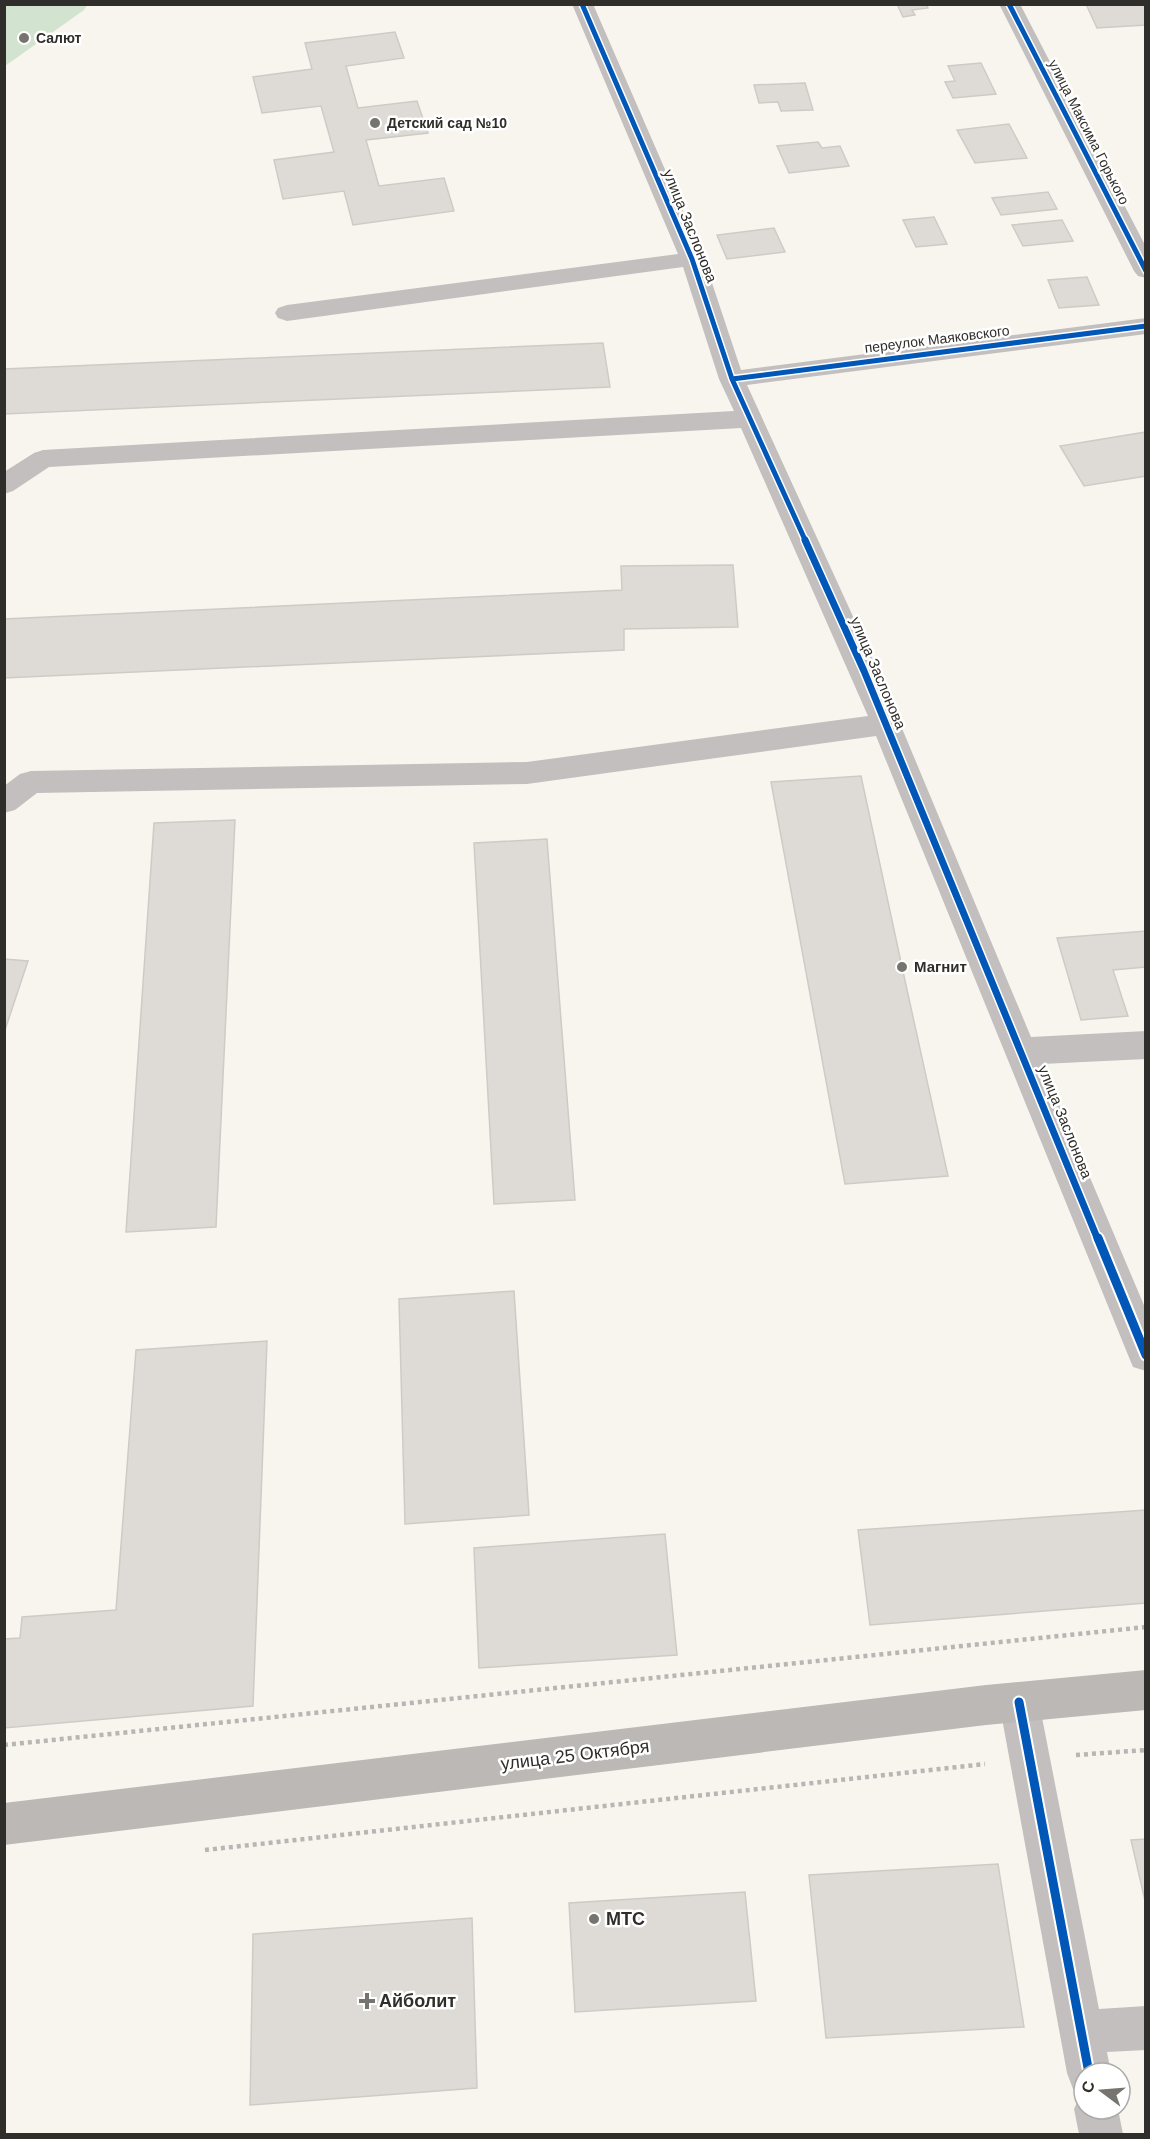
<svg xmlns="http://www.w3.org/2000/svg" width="1150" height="2139" font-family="Arial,sans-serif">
<rect width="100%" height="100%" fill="#f8f5ee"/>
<path fill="#d2e3d0" d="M5 4H87V5L84 10 5 66Z"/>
<path fill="#dedbd6" stroke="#cecbc7" stroke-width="1.5" d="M897 4H926L928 8 912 10 915 15 903 17Z
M1086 4H1146V25L1097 28Z
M395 32 404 58 346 66 358 108 417 101 428 133 366 140 379 186 444 178 454 211 353 225 344 191 283 199 274 160 334 152 321 106 262 113 253 77 312 69 305 43Z
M981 63 996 94 953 98 945 82 955 81 948 66Z
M805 83 813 110 781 111 778 102 759 103 754 85Z
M1009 124 1027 158 975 163 957 130Z
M818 142 822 148 840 146 849 166 789 173 777 146Z
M1048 192 1057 209 1001 215 992 198Z
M934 217 947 244 916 247 903 220Z
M1062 220 1073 241 1023 246 1012 225Z
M774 228 785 252 727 259 717 235Z
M1087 277 1099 305 1059 308 1048 280Z
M603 343 610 387 4 414V369Z
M1146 432V476L1084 486 1060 446Z
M733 565 738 627 624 629V650L4 678V619L622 590 621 566Z
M861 776 902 967 948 1176 845 1184 771 782Z
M235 820 216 1227 126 1232 154 823Z
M547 839 575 1200 494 1204 474 843Z
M1146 931V967L1113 970 1128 1016 1081 1020 1057 938Z
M4 959 28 961 4 1033Z
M514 1291 529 1515 405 1524 399 1299Z
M267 1341 253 1706 4 1728V1639L20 1638 22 1617 116 1610 136 1350Z
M1146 1510V1603L870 1625 858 1530Z
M665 1534 677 1655 479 1668 474 1548Z
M1146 1839V1905L1131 1840Z
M998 1864 1024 2027 826 2038 809 1875Z
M745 1892 756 2001 575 2012 569 1903Z
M472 1918 477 2088 250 2105 253 1934Z"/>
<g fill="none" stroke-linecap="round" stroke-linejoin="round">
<path stroke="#b7b6b4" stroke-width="4.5" stroke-dasharray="4 4" stroke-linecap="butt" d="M4 1745 1146 1627
M1076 1755 1146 1750
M205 1850 985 1764"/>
<path fill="#c2bfbe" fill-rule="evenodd" d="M572 4H593L704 259 741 370 1146 318V334L747 385 878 671 1031 1037 1146 1031V1059L1042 1064 1146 1310V1371L1133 1367 1128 1355 876 736 527 784 37 793 15 810 4 813V786L20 774 31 771 527 762 868 716 741 428 49 467 13 491 4 494V472L34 453 43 450 734 411 719 379 683 267 287 321 278 318 275 313 278 308 287 305 678 254Z
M999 4H1020L1146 247V278L1138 276 1134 271Z
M1019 1682 1033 1688 1039 1702 1099 2009 1146 2006V2050L1107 2052 1111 2073H1084V2109H1118L1123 2134H1079L1074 2109 1082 2092 1073 2089 1067 2073 999 1702 1005 1688Z"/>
<path fill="#bbb8b6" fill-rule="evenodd" d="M1146 1670V1710L986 1725 4 1845V1803L986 1685Z"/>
<defs>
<path id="cycleway-far2" d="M582 4 692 259 732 379 806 542
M1009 4 1146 271
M732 379 1146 326"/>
<path id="cycleway-far1" d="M805 540 864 671 1098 1240"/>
<path id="cycleway" d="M1098 1238 1146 1355
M1019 1702 1089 2073"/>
</defs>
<use href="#cycleway-far2" stroke="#fff" stroke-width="8"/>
<use href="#cycleway-far1" stroke="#fff" stroke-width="10"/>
<use href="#cycleway" stroke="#fff" stroke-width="13"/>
<use href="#cycleway-far2" stroke="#0057b8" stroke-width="5"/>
<use href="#cycleway-far1" stroke="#0057b8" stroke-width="7"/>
<use href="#cycleway" stroke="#0057b8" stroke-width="9"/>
</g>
<g fill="#76746f" stroke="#fff" stroke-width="2">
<circle cx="24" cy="38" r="6"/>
<circle cx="375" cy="123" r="6"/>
<circle cx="902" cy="967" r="6"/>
<circle cx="594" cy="1919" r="6"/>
<path d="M364 1992h6v6h6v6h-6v6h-6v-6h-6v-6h6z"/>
</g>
<g text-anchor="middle" stroke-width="5" stroke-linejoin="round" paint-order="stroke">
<g font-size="14" font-weight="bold" fill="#302e2a" stroke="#fff" text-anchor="start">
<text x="36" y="43">Салют</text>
<text x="387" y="128">Детский сад №10</text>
</g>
<g font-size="14" fill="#302e2a" stroke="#fff">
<text transform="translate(1089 132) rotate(63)" y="5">улица Максима Горького</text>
<text transform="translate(937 339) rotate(-7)" y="5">переулок Маяковского</text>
</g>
<g font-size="15" fill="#302e2a" stroke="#fff">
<text transform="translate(690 226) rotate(68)" y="5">улица Заслонова</text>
<text transform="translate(878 673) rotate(67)" y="5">улица Заслонова</text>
<text transform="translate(1065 1122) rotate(68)" y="5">улица Заслонова</text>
</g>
<g font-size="15" font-weight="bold" fill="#302e2a" stroke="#fff" text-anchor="start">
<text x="914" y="972">Магнит</text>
</g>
<g font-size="18" fill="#302e2a" stroke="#fff">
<text transform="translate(575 1755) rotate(-7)" y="6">улица 25 Октября</text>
</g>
<g font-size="18" font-weight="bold" fill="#302e2a" stroke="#fff" text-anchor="start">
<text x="606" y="1925">МТС</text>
<text x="379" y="2007">Айболит</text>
</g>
</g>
<rect width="1150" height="2139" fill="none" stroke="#302e2a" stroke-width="12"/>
<g transform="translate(1102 2091) rotate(286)"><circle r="28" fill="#ffffff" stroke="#acabaa" stroke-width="1.5"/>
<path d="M0-4.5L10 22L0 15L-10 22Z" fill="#76746f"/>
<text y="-9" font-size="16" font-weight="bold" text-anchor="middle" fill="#302e2a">С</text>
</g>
</svg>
